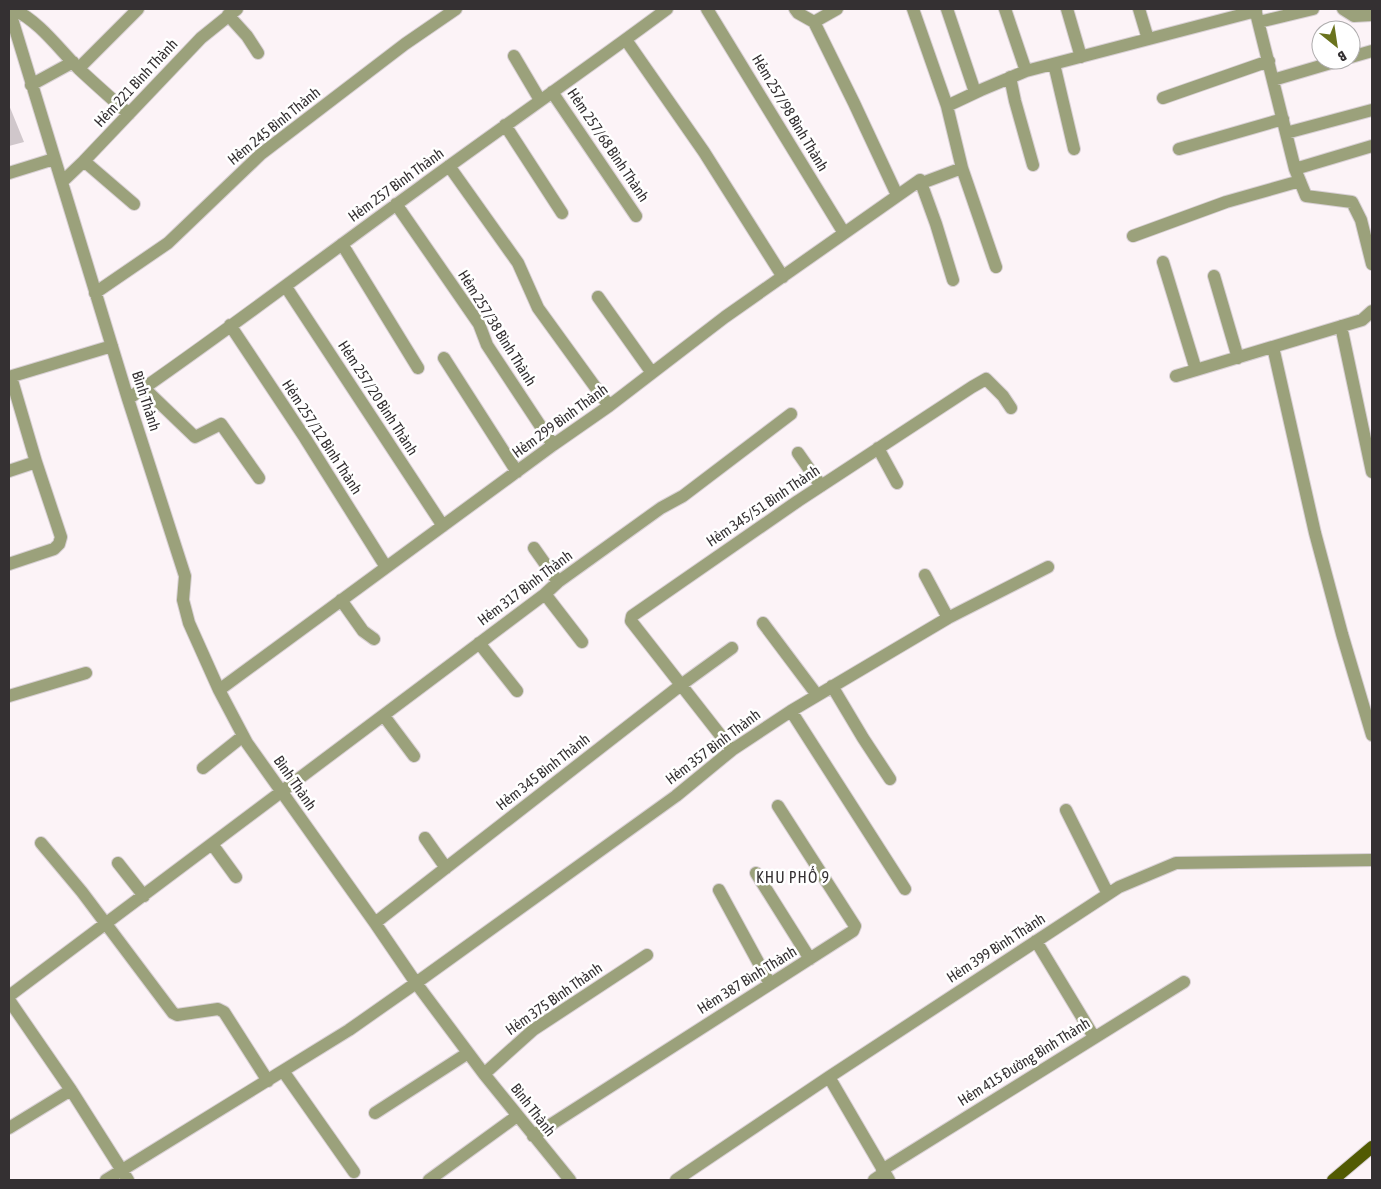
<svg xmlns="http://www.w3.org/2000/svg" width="1381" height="1189" font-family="'Asap Condensed',sans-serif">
<rect width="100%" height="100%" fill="#fcf3f7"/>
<path fill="#d0c7cb" d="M9 105 24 142 9 146Z"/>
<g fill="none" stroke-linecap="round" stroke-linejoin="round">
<defs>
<path id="minor" d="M9 9 128 399 185 576 183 600 189 623 219 690 247 743 375 923 416 983 484 1074 570 1180
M13 9C40 22 58 48 79 69 95 84 112 99 129 114
M707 9 844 233
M795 9 798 13 814 22 854 103 897 195
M913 9 947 106
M947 9 975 92
M1005 9 1026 71
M1067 9 1081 57
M1139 9 1148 39
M1255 9 1295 169 1306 196 1352 202 1361 220 1372 264
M1343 9 1354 16 1372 15
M228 15 247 36 258 53
M814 22 837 9
M1259 22 1313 9
M626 40 704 152 783 277
M514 56 540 100
M1351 57 1372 51
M1054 64 1074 149
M79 68 138 9
M1010 77 1015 101 1033 165
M1273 80 1341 60
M31 85 73 62
M552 92 636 216
M1163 98 1269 61
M505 125 562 213
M1286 133 1372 110
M1179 149 1283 119
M84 161 134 204
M449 166 518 263 538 308 609 406
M962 168 996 267
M1295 169 1372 146
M9 173 54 159
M62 182 84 161 201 38 237 9
M922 183 962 168 947 106 981 90 1026 71 1256 11
M396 204 479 324 487 345 553 445
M1133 236 1226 202 1300 181
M342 244 418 368
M1163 262 1196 370
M1214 276 1238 358
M286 287 443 526
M95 293 168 243 261 154 405 44 456 9
M598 297 652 373
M230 325 305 438 386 567
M1341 326 1372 472
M1273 347 1315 533 1342 634 1372 735
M444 358 517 472
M1176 376 1362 320 1372 311
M9 377 112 346
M144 388 195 437 221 424 259 478
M128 399C227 331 322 258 419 188 501 128 585 70 667 9
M878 448 897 483
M798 453 821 486
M9 471 36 462
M534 548 558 582
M9 564 54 549 59 544 61 537 36 462 11 377
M925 575 948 618
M545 594 582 642
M341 600 363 631 374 639
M763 623 817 695
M479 643 517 691
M832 686 863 738 890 779
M219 690 553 445 609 406 725 317 920 180 936 224 953 280
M9 696 86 673
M791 711 905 889
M384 716 414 756
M732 750 631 621 632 616 798 501 972 387 986 379 1003 396 1011 408
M203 768 243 736
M1066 810 1108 894
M425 838 446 868
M41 843 82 892 173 1013 177 1015 218 1009 224 1012 268 1081
M212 844 236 877
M118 863 144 896
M756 873 810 959
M719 890 770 984
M375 923 681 685 732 648
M1036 941 1094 1037
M9 996 545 594 558 582 661 508 683 496 791 414
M9 1000 71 1090 128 1180
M283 1071 354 1172
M484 1074 533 1030 647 955
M829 1077 889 1180
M375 1113 468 1053
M9 1128 71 1090
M533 1136 853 931 855 926 778 806
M882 1170 1184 982
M106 1180 349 1030 416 983 676 796 732 750 791 711 948 618 1048 567
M429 1180 517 1116
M676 1180 829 1077 1119 887 1176 863 1372 860
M874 1180 884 1173"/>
<path id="major" d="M1333 1180 1372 1147"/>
</defs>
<use href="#minor" stroke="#d8d0d4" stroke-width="14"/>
<use href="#major" stroke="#d8d0d4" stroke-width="14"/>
<use href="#minor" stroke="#9ba17b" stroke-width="12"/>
<use href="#major" stroke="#525a02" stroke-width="12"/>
</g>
<g text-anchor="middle" stroke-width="5" stroke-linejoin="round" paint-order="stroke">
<g font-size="15" fill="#343032" stroke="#fff">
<text transform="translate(136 83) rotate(-47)" y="5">Hẻm 221 Bình Thành</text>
<text transform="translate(790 113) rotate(59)" y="5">Hẻm 257/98 Bình Thành</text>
<text transform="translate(274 126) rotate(-39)" y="5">Hẻm 245 Bình Thành</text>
<text transform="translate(608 145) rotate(56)" y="5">Hẻm 257/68 Bình Thành</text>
<text transform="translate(396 185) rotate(-36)" y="5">Hẻm 257 Bình Thành</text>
<text transform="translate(497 328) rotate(58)" y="5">Hẻm 257/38 Bình Thành</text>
<text transform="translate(378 398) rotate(57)" y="5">Hẻm 257/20 Bình Thành</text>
<text transform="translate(146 401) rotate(72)" y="5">Bình Thành</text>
<text transform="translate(560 421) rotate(-36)" y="5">Hẻm 299 Bình Thành</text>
<text transform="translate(322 437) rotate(57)" y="5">Hẻm 257/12 Bình Thành</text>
<text transform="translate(763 506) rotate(-34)" y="5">Hẻm 345/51 Bình Thành</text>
<text transform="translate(525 588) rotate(-37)" y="5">Hẻm 317 Bình Thành</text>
<text transform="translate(713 747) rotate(-37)" y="5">Hẻm 357 Bình Thành</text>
<text transform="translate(543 772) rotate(-38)" y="5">Hẻm 345 Bình Thành</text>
<text transform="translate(295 783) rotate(55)" y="5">Bình Thành</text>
<text transform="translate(996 948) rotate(-33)" y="5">Hẻm 399 Bình Thành</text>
<text transform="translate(747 980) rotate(-32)" y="5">Hẻm 387 Bình Thành</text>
<text transform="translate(554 999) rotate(-35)" y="5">Hẻm 375 Bình Thành</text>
<text transform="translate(1024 1062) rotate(-32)" y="5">Hẻm 415 Đường Bình Thành</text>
<text transform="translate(533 1110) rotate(52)" y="5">Bình Thành</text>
</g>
<g font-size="16" letter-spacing="1" fill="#343032" stroke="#fff">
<text x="793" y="883">KHU PHỐ 9</text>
</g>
</g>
<rect width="1381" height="1189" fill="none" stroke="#343032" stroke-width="20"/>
<g transform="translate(1336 45) rotate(150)"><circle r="24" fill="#ffffff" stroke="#aeacad"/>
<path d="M0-4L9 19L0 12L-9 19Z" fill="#6a731d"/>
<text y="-8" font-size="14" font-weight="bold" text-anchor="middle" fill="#343032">B</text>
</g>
</svg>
